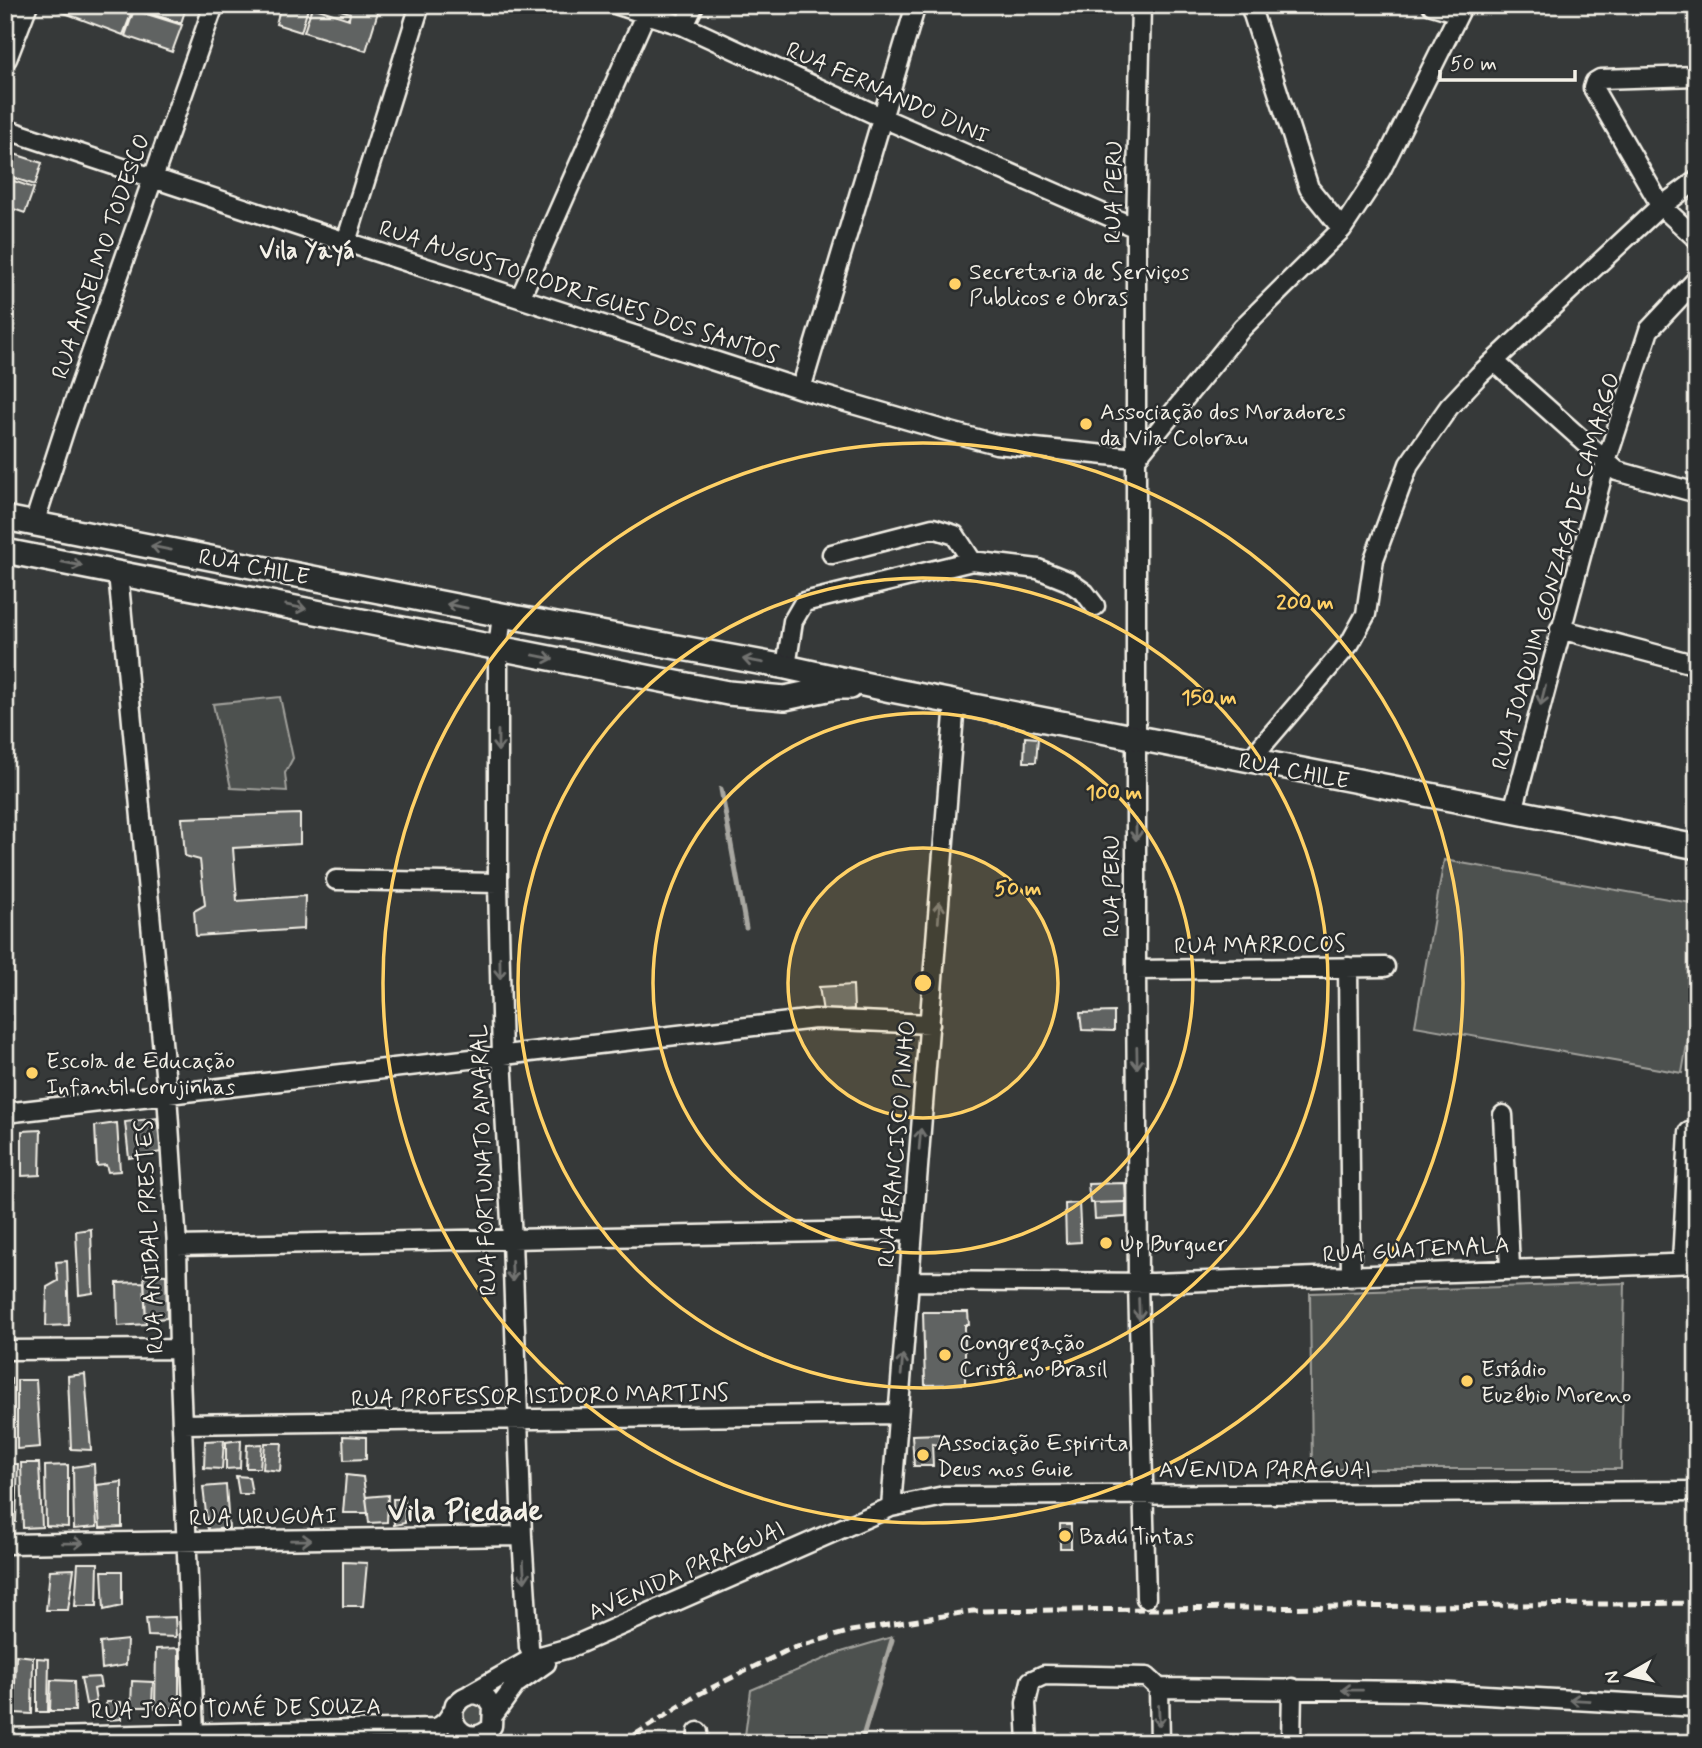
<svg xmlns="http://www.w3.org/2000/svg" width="1702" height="1748" font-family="Mynerve,sans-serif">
<rect width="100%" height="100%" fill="#363939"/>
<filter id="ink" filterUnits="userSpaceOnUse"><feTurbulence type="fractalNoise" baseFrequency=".0143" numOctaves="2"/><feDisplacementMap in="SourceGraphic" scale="14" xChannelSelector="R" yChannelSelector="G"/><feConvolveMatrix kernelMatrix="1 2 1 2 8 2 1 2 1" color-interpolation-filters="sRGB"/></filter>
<g filter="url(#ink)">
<path fill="#4e514f" stroke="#a1a19c" stroke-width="2" d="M280 697 293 758 285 773 287 791 231 788 213 704Z
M1444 860 1697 904V987L1682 1073 1415 1026Z
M1625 1283 1621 1469H1312L1310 1293Z
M892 1637 861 1743H744L751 1690 838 1653Z
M468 1701 483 1703 488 1715 481 1728 464 1726 459 1710Z"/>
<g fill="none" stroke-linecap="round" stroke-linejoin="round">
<path stroke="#a8a7a1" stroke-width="5" d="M721 789 746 928
M861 1743 892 1640"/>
</g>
<path fill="#616362" stroke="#f4f1e8" stroke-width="2" d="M61 5H109L131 14 123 35 59 11Z
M137 5H187L181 23 136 9Z
M281 5H309L301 32 276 24Z
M325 5H380L366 51 304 32 312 7 349 19 350 13Z
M134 10 182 25 172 52 125 36Z
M5 151 42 163 35 185 5 175Z
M5 178 34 188 25 213 5 206Z
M1025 737 1038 738 1036 762H1024Z
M300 814V844L233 848 237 901 305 896 304 929 196 936 194 911 205 905 200 860 185 856 182 818Z
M853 985 854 1009 823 1012 819 987Z
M1114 1012V1031L1082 1030 1080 1013Z
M157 1118 161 1152 129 1158 125 1122Z
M117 1123 120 1171 108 1172 106 1165 97 1166 95 1126Z
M41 1130 40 1175 22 1176V1131Z
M1125 1183 1126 1202 1090 1203 1088 1184Z
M1126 1202V1217L1095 1219 1094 1203Z
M1079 1203 1081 1242 1066 1243 1065 1204Z
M91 1229 93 1293 79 1295 76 1231Z
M67 1261 69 1325 46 1326 47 1287 58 1281 56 1262Z
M144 1274 166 1275 167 1318 146 1320Z
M144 1282 146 1324 118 1326 117 1283Z
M923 1312H968L969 1325H965V1384L925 1385Z
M85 1374 91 1450 71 1449 68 1376Z
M11 1378V1425H5V1379Z
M17 1380H36L40 1447 17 1449Z
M940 1434 939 1445 932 1444 933 1466H914L912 1435Z
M343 1436 366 1437V1459L344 1460Z
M224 1440 222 1469 204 1468 205 1441Z
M241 1440 240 1468 226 1469V1442Z
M265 1443H282L280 1471 263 1469Z
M262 1444 260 1468H246L247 1445Z
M21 1463H39L42 1527 23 1528Z
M5 1464H18L16 1522 5 1521Z
M94 1464 97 1527 74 1529 73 1467Z
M68 1465V1527L46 1526 45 1466Z
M346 1475 363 1477 368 1513H343Z
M236 1476 249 1477 252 1494H239Z
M122 1482V1527L100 1528 97 1485Z
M226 1485 229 1528 208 1530 203 1487Z
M388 1495 387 1522 369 1523 366 1497Z
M393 1499H404L405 1523 394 1525Z
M1060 1524H1071V1548H1060Z
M343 1562 367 1563 363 1606H343Z
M78 1563H98L97 1606H75Z
M74 1569 68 1610H46L50 1570Z
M102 1571H122V1606L104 1610Z
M175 1617 176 1637 148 1636 146 1618Z
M127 1640 126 1665 102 1669 100 1643Z
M179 1648V1708H155L156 1649Z
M16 1655 33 1657 32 1714 14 1713Z
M37 1658 49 1659 48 1712H37Z
M99 1677 101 1687 94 1689 96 1702 86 1704 81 1678Z
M51 1680 74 1681 75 1711H50Z
M132 1681 153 1682 152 1707H131Z
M106 1702H121V1719L107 1720Z"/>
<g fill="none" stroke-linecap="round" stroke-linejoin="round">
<defs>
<path id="minor" d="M618 5 684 26 883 118 1136 228
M1141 5 1136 228V970L1138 1282 1146 1598
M1250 5 1309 188 1342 229
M1432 5 1459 13
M684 26 694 5
M1697 76 1600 79 1595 82 1593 88 1661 206 1697 239
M5 129 346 242 801 389 943 430 996 444 1136 458 1242 328 1342 229 1381 170 1463 5
M346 242 420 5
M521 296 645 15
M1495 362 1617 471 1697 493
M801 389 916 5
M34 524 65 428 214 5
M832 554 933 528 955 535 972 561
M118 573 167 1094 177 1246 179 1349 194 1733
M502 615 498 648V883L502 1057 512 1240 522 1536 529 1647 533 1658 539 1668
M1560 629 1697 665
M786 667 793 621 804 602 972 561 1038 569 1068 581 1085 593 1095 606
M1249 761 1350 643 1366 614 1374 559 1409 464 1449 407 1479 375 1655 211 1697 180
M1513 811 1606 462 1649 330 1697 279
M336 880 498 883
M1348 967 1351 1277
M1136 970 1385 967
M5 1113 815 1019 930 1024
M1503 1115 1510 1268
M177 1246C422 1242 667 1235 912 1230
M1682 1262 1689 1132
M909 1281 1153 1283 1697 1263
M5 1350 179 1349
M183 1424 898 1414
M891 1507 955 702
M5 1544 522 1536
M1159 1688 1417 1691 1697 1707
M470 1694 533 1658 569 1648 891 1507 944 1496 1697 1491
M495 1713 516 1684 546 1663
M5 1738 435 1728C457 1721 449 1696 476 1694L487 1698 493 1707 492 1726C474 1747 446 1730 455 1704
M697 1743 698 1732
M1028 1743 1026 1703 1031 1681 1044 1675 1147 1677 1159 1688 1160 1743
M1291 1743 1292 1688"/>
<path id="major" d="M5 57 25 5
M5 518 502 615 786 667 891 690 1697 847
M5 551 728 693 785 698 837 687H850"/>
</defs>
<use href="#minor" stroke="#f4f1e8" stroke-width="23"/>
<use href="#major" stroke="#f4f1e8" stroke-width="28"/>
<use href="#minor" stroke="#2a2d2e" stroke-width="18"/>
<use href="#major" stroke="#2a2d2e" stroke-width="23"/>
<path stroke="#f4f1e8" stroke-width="5" stroke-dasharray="10 5" stroke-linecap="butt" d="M622 1743 699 1694 790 1649 851 1631 973 1611 1697 1603"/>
</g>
<defs><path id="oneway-shaft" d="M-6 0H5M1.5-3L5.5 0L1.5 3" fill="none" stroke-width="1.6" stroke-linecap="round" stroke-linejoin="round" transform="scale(1.75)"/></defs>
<g stroke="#71726f">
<use href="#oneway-shaft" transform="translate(161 548) rotate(-169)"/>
<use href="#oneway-shaft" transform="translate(72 564) rotate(11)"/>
<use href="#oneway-shaft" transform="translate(457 606) rotate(-169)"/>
<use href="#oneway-shaft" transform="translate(296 607) rotate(11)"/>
<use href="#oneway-shaft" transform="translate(543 657) rotate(11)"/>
<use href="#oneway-shaft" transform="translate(753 661) rotate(-170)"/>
<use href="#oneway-shaft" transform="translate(1543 695) rotate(104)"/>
<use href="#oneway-shaft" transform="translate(498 741) rotate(90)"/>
<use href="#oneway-shaft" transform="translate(1136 830) rotate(90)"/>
<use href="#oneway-shaft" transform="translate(939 912) rotate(-86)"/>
<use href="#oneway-shaft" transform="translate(500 968) rotate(89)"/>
<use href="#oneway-shaft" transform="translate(1137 1058) rotate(89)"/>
<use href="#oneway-shaft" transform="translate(920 1139) rotate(-85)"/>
<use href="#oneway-shaft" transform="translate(512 1271) rotate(88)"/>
<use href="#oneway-shaft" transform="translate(1139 1309) rotate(88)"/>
<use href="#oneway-shaft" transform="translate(902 1365) rotate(-85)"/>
<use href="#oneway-shaft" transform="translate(301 1540) rotate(-1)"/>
<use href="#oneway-shaft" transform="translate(73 1543) rotate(-1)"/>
<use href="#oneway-shaft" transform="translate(524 1572) rotate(86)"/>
<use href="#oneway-shaft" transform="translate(1352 1690) rotate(-179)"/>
<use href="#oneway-shaft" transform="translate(1580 1700) rotate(-177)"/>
<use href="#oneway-shaft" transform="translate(1159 1716) rotate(88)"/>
</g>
</g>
<circle cx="923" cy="983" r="135" fill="#ffd166" fill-opacity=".12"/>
<g fill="none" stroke="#ffd166" stroke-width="3.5">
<circle cx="923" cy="983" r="135"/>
<circle cx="923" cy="983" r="270"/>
<circle cx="923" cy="983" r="405"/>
<circle cx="923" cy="983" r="540"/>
</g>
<g fill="#ffd166" stroke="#2a2d2e" stroke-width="2.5">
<circle cx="955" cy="284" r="7"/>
<circle cx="1086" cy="424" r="7"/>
<circle cx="32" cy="1073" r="7"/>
<circle cx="1106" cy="1243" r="7"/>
<circle cx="945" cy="1355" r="7"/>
<circle cx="1467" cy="1381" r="7"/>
<circle cx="923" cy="1455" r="7"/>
<circle cx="1065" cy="1536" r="7"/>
</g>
<g text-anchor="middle" stroke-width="5" stroke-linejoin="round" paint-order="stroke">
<g font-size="23" fill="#f4f1e8" stroke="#2a2d2e">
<text transform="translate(888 92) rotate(24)" y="8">RUA FERNANDO DINI</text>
<text transform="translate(1113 192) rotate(-89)" y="8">RUA PERU</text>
<text transform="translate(100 256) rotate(-71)" y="8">RUA ANSELMO TODESCO</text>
<text transform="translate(579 291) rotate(18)" y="8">RUA AUGUSTO RODRIGUES DOS SANTOS</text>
<text transform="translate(254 566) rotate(11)" y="8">RUA CHILE</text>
<text transform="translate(1555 571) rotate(-74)" y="8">RUA JOAQUIM GONZAGA DE CAMARGO</text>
<text transform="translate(1294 770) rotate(11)" y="8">RUA CHILE</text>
<text transform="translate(1111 886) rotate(-90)" y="8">RUA PERU</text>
<text transform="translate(1260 944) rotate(-1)" y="8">RUA MARROCOS</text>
<text transform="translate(896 1144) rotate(-85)" y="8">RUA FRANCISCO PINHO</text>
<text transform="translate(483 1160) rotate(-92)" y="8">RUA FORTUNATO AMARAL</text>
<text transform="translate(149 1237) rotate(-93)" y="8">RUA ANIBAL PRESTES</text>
<text transform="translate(1416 1249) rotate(-3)" y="8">RUA GUATEMALA</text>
<text transform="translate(540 1395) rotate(-1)" y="8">RUA PROFESSOR ISIDORO MARTINS</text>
<text x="1265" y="1477">AVENIDA PARAGUAI</text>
<text transform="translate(263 1516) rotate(-1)" y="8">RUA URUGUAI</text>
<text transform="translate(686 1570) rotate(-24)" y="8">AVENIDA PARAGUAI</text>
<text transform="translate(236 1708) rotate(-1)" y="8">RUA JOÃO TOMÉ DE SOUZA</text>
</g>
<g font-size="23" fill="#f4f1e8" stroke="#2a2d2e" text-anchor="start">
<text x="969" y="279">Secretaria de Serviços<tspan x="969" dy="26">Publicos e Obras</tspan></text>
<text x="1100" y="419">Associação dos Moradores<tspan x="1100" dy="26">da Vila Colorau</tspan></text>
<text x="46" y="1068">Escola de Educação<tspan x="46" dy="26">Infantil Corujinhas</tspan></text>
<text x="1120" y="1251">Up Burguer</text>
<text x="959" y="1350">Congregação<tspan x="959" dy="26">Cristâ no Brasil</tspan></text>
<text x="1481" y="1376">Estádio<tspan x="1481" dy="26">Euzébio Moreno</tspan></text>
<text x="937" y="1450">Associação Espirita<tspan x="937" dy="26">Deus nos Guie</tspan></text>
<text x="1079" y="1544">Badú Tintas</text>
</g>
<g font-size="24" font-weight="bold" fill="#f4f1e8" stroke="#2a2d2e">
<text x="307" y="258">Vila Yayá</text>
</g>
<g font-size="30" font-weight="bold" fill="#f4f1e8" stroke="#2a2d2e">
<text x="465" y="1520">Vila Piedade</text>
</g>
</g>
<circle cx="923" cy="983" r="10" fill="#ffd166" stroke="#2a2d2e" stroke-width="3.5"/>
<g font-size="21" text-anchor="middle" font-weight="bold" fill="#ffd166" stroke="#2a2d2e" stroke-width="5" stroke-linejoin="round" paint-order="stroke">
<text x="1305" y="609">200 m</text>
<text x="1209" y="704">150 m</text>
<text x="1114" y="799">100 m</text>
<text x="1018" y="895">50 m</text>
</g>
<rect width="1702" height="1748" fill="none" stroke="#2a2d2e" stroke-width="28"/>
<rect x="14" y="14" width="1674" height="1720" fill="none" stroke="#f4f1e8" stroke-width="2.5" filter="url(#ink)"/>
<g transform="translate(1628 1675) rotate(261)" stroke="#2a2d2e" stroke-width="5" paint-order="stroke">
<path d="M0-5L12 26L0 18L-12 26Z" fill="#f4f1e8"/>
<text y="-10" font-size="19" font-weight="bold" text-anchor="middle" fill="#f4f1e8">N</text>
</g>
<path d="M1440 70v10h135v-10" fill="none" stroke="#f4f1e8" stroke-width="3.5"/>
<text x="1450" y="70" font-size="21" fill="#f4f1e8" stroke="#2a2d2e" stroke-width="5" paint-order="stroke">50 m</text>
</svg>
